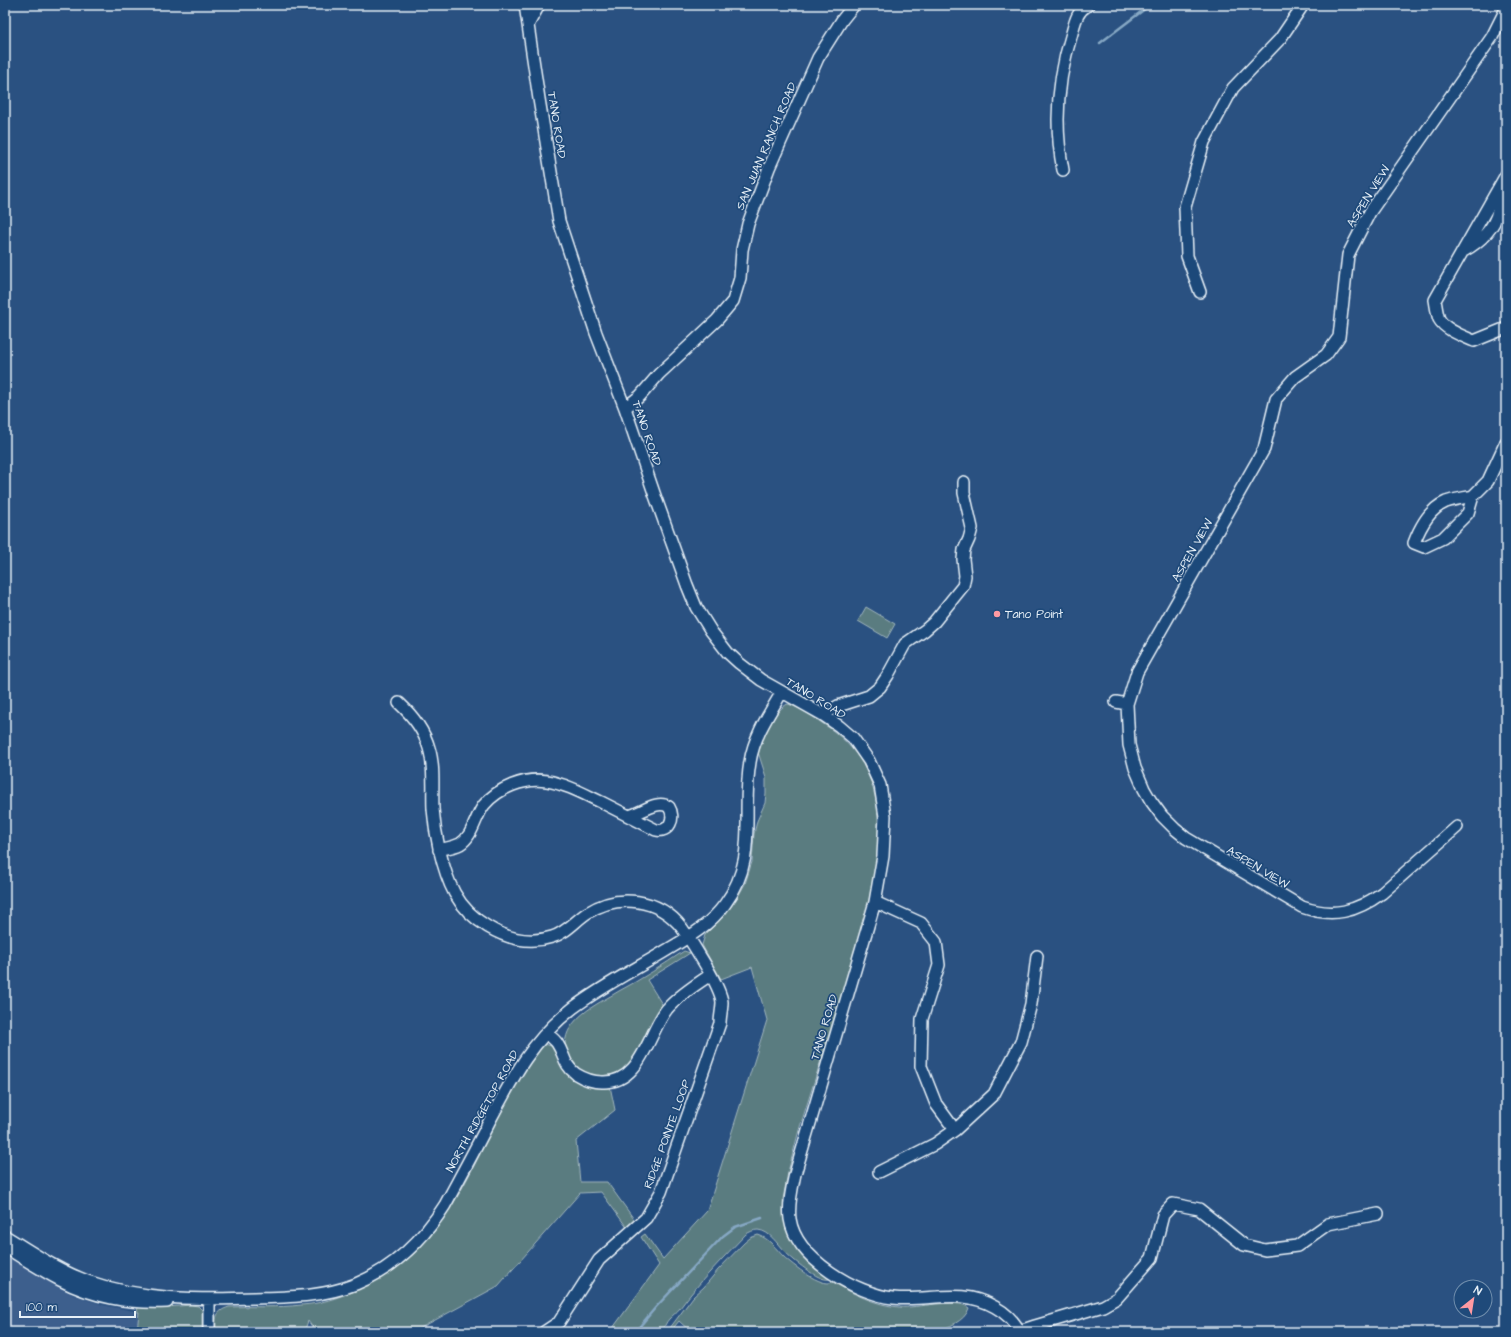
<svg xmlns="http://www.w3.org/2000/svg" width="1511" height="1337" font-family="'Architects Daughter',sans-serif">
<rect width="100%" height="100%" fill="#2a5181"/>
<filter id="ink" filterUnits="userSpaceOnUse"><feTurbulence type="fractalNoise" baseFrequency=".025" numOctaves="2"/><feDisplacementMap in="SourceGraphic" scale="8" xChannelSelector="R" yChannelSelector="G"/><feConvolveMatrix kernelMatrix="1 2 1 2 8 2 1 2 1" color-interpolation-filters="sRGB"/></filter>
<g filter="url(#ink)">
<path fill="#3c5e8d" d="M5 1255 56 1286 73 1295 103 1305 139 1312 137 1332H5Z"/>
<path fill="#5a7b80" stroke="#a1b6bc" d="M866 607 895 624 887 638 858 621Z
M788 704C800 708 812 716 822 723 898 771 881 852 863 926L799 1130 788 1172 783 1199 787 1230 794 1244 800 1253 829 1279C819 1282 792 1259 784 1251 777 1244 770 1231 758 1230 753 1230 750 1232 746 1234 723 1258 700 1281 680 1308 677 1312 673 1315 669 1319 666 1322 664 1328 661 1332H610L659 1265 641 1237 645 1234 663 1259 707 1211 767 1020 752 967 721 979 702 945 705 935 724 916 736 900 745 884 752 862 754 834 757 821 765 803 766 793V777L758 752C759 741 777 707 788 704Z
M684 951 690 953 647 980 665 1009C657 1022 636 1062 625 1070 615 1076 598 1080 586 1075 565 1066 559 1043 572 1025 584 1009 603 1001 619 991 642 979 663 965 684 951Z
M545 1044 554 1047 563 1066 610 1086 615 1110 576 1141 580 1182H607L636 1222 628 1229 601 1192 580 1193 498 1286 413 1332H316L308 1321 304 1332H216C216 1318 214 1312 229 1307 253 1306 278 1308 301 1305 320 1304 337 1298 354 1291 438 1258 462 1187 501 1112 508 1097 532 1052 545 1044Z
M758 1235C769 1238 776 1249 784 1257 793 1265 821 1288 833 1282 853 1294 875 1305 899 1307 916 1309 957 1297 969 1308 965 1322 947 1327 936 1332H691L679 1321 670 1332H667L693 1297 704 1287 718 1270 744 1243 750 1238Z
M191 1305 198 1306 202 1310V1332H137L139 1312H137L138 1306 155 1308Z"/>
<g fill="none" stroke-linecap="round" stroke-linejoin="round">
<path stroke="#86a8c4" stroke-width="2.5" d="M1100 43 1150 5
M635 1332 656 1307 723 1236 735 1227 762 1218"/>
<defs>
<path id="minor" d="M525 5 539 99 559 221 596 333 625 408 654 493 687 585 696 607 711 631 728 653 739 663 761 680 823 715 839 726 853 738 869 761 880 785 885 816 883 856 875 902 795 1174C792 1188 788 1204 790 1219 796 1259 857 1294 893 1298 929 1302 960 1287 995 1307 1006 1313 1014 1321 1020 1332
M529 23 539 5
M1063 170C1054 125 1058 77 1072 33 1075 22 1077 11 1088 5
M1506 175 1435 300C1436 305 1437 314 1439 319 1445 330 1463 336 1474 341L1506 328
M1462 252C1478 243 1494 230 1498 211 1499 204 1498 196 1498 189
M1200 292 1187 256 1185 207 1204 142 1233 88 1280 39 1303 5
M625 408 640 396 659 374 717 320 733 301 740 278 742 250 748 224 769 168 818 58 842 20 854 5
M1473 496C1464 498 1454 499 1446 502 1429 509 1420 527 1414 543L1424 547 1443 538 1468 513 1473 496 1488 481 1506 442
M1116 702 1127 704
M399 703C413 716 424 730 429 748 435 767 432 789 433 809 434 822 436 835 439 848 447 882 456 908 488 927 508 939 530 944 552 937 566 933 575 921 587 913 618 893 659 898 682 928 691 941 721 987 722 1002 722 1009 720 1017 720 1023L661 1192 646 1218 599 1260 559 1322 544 1332
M823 715 838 706 869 696 880 687 888 675 905 644 925 630 934 622 963 586 965 576 963 559 964 550 969 539 972 528 964 493V482
M1457 827 1382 893C1356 912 1333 918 1302 907L1186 838 1175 829 1162 816 1151 801 1144 789 1135 768 1129 745 1127 704 1137 672 1264 449 1276 399 1295 377 1326 355 1339 337 1348 255 1370 212 1492 37 1506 9
M439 850C446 848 454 847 460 844 473 836 475 817 484 805 498 788 525 777 547 781 566 784 584 794 601 802 619 811 638 821 656 830 669 833 676 818 669 807 657 799 642 813 629 816
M875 902 921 923 936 942 939 965 922 1019 921 1066 936 1104 955 1130
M546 1033C550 1036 554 1039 557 1043 565 1055 563 1064 576 1074 584 1079 593 1082 602 1082 641 1084 648 1033 667 1009 679 995 696 985 710 975
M879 1172 935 1144 955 1130 994 1094 1021 1042 1031 1004 1037 956
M5 1236C32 1252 57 1270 87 1281 141 1300 199 1300 255 1298 289 1297 323 1297 356 1284 394 1268 423 1240 445 1205 460 1177 475 1150 489 1122 513 1077 532 1040 573 1008 602 986 636 969 667 950 689 937 710 925 725 904 759 858 741 813 750 762 754 736 769 714 782 692
M5 1247C23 1258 41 1270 60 1280 92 1297 131 1304 167 1302
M209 1299V1332
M1020 1331 1035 1326 1103 1306 1117 1298 1152 1258 1163 1215 1173 1204 1199 1209 1244 1245 1265 1250 1297 1246 1328 1224 1378 1214"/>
</defs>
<use href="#minor" stroke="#e8f1f8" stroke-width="14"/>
<use href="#minor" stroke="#1f4a7a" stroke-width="11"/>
</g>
</g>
<circle fill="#ff9aa2" stroke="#1f4a7a" stroke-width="1.5" cx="997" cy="614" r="4"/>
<g text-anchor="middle" stroke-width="3.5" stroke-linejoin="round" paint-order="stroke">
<g font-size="12" fill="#e8f1f8" stroke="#1f4a7a">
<text transform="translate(557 125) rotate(81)" y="4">TANO ROAD</text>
<text transform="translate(766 146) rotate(-67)" y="4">SAN JUAN RANCH ROAD</text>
<text transform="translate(1368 196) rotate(-58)" y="4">ASPEN VIEW</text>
<text transform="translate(647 433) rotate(71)" y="4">TANO ROAD</text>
<text transform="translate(1192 550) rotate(-60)" y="4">ASPEN VIEW</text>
<text transform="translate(816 698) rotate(32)" y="4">TANO ROAD</text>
<text transform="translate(1258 867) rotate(31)" y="4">ASPEN VIEW</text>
<text transform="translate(824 1027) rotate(-73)" y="4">TANO ROAD</text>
<text transform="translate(482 1111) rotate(-61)" y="4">NORTH RIDGETOP ROAD</text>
<text transform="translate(667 1134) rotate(-70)" y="4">RIDGE POINTE LOOP</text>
</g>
<g font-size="12" fill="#e8f1f8" stroke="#1f4a7a" text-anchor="start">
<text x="1005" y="618">Tano Point</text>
</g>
</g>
<rect width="1511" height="1337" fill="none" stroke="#1f4a7a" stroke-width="20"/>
<rect x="10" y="10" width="1491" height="1317" fill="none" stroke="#e8f1f8" stroke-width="1.5" filter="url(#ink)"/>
<g transform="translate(1473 1299) rotate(30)"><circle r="19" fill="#1f4a7a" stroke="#6f8dac"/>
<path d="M0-3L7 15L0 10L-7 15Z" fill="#ff9aa2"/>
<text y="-6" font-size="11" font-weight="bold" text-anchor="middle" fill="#e8f1f8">N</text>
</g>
<path d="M20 1311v6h115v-6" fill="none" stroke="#e8f1f8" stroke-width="2"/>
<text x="26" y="1311" font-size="12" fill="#e8f1f8" stroke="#1f4a7a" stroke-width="3" paint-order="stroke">100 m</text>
</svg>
